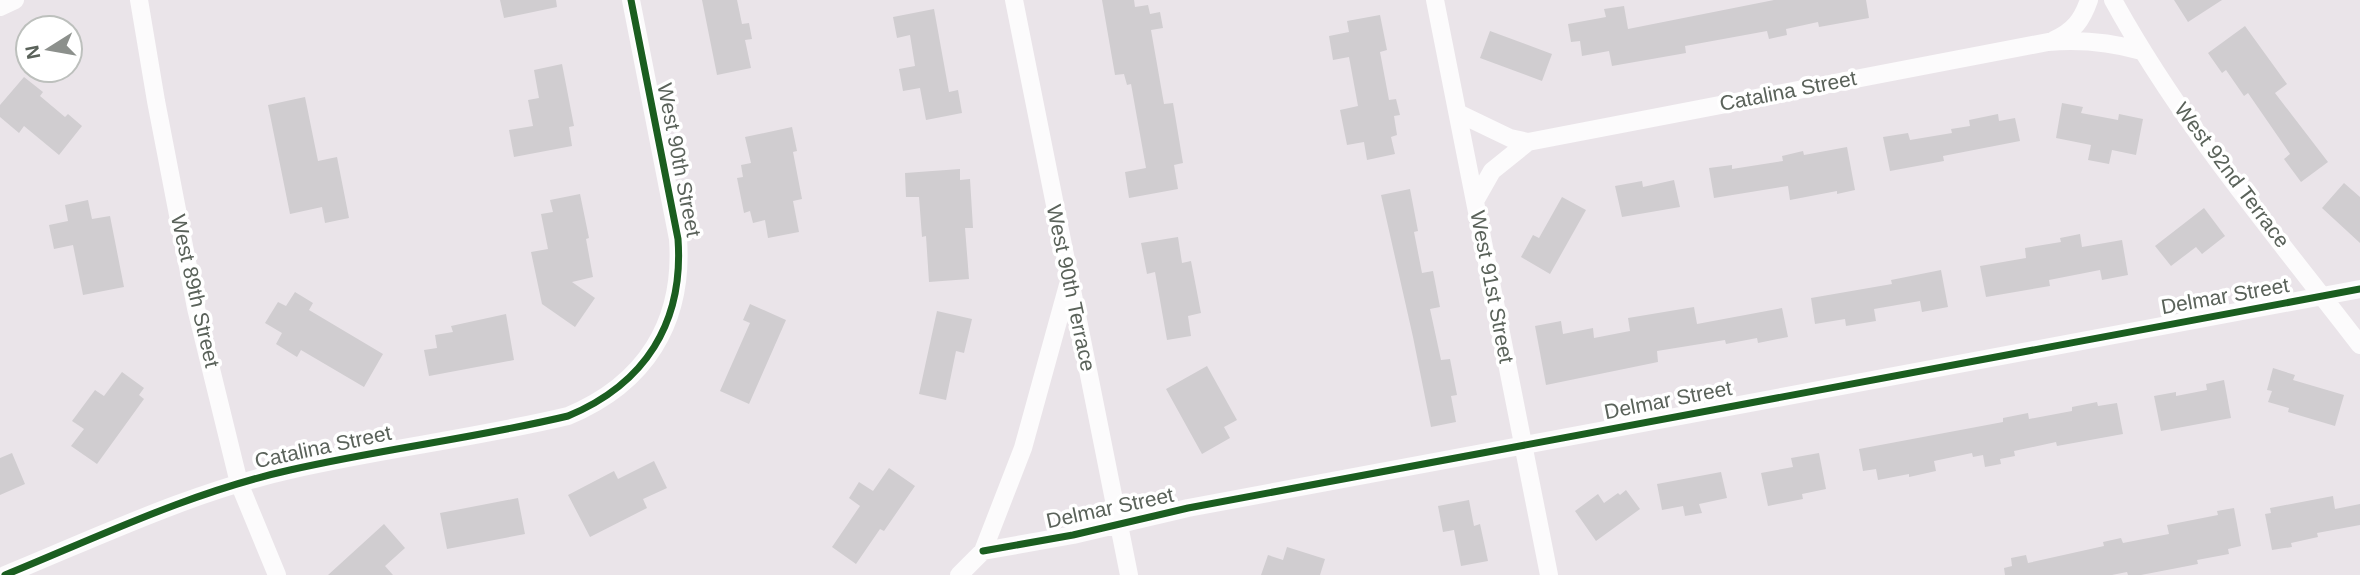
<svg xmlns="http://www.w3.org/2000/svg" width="2360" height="575" font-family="Helvetica,sans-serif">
<rect width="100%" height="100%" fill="#eae4e9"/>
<path fill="#d0cdd0" d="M500 0H556L557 7 504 18Z
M702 0H737L742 24 749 23 752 39 745 40 751 68 717 75Z
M1102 0H1134L1135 7 1148 5 1150 14 1160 12 1163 28 1151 30 1164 104 1173 103 1183 163 1174 165 1178 189 1129 198 1125 172 1146 168 1131 84 1127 85 1124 74 1115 75Z
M1774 0H1866L1869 18 1819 27 1818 22 1786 29 1787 35 1769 39 1767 31 1685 46 1686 53 1612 66 1609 51 1582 56 1580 41 1571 42 1568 24 1606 17 1604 9 1624 6 1628 29Z
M2174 0H2222L2188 22Z
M934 9 949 92 958 90 962 113 926 120 920 88 903 91 899 69 915 66 910 35 897 38 893 17Z
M1380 15 1387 50 1380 52 1389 100 1396 99 1400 115 1394 116 1397 135 1391 137 1395 154 1367 160 1364 142 1347 145 1340 110 1358 106 1349 57 1333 60 1329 36 1349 32 1347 21Z
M2245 26 2287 84 2275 93 2328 162 2301 182 2284 159 2290 154 2248 93 2244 96 2226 70 2222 73 2208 53Z
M1490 31 1552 54 1542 81 1480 58Z
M562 64 574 126 569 127 572 146 514 157 509 130 533 126 528 100 539 98 534 70Z
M24 77 43 92 40 96 65 117 68 114 82 126 59 155 24 126 19 133 0 117V105Z
M305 97 318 161 337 157 349 218 325 223 322 207 290 214 268 105Z
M2062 103 2083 107 2081 113 2118 120 2119 114 2143 119 2136 155 2112 150 2109 164 2088 160 2091 145 2056 138Z
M1998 114 1999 121 2015 118 2020 141 1943 156 1944 161 1890 171 1883 137 1908 133 1910 140 1952 133 1951 129 1970 126 1969 120Z
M792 127 797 151 793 152 802 199 793 201 799 232 768 238 765 220 753 223 750 211 744 213 737 178 743 177 741 165 751 163 745 137Z
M1847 147 1855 190 1837 194V191L1790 200 1788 186 1714 198 1709 168 1732 165V169L1783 161 1782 156 1803 151 1804 155Z
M960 169V180L970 179 973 228H965L969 279 929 282 926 236 922 237 919 197H906L905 173Z
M1674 180 1680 207 1622 217 1615 186 1642 181 1643 187Z
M2344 183 2360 197V243L2322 208Z
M1410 189 1418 231 1414 232 1422 273 1433 271 1440 307 1430 309 1441 360 1450 359 1457 395 1451 396 1456 422 1431 427 1413 337 1381 195Z
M580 194 589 238 586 239 593 277 572 282 595 298 575 327 542 304 531 252 548 249 541 214 553 212 550 200Z
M1562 197 1586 210 1550 274 1521 257 1533 235 1539 238Z
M88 200 92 219 110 216 124 287 83 295 73 245 54 249 49 225 68 221 65 205Z
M2204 208 2225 236 2202 254 2196 247 2171 266 2155 246Z
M2080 234 2082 247 2122 240 2128 275 2102 280 2100 270 2049 280 2050 286 1986 297 1980 266 2026 258 2025 248 2061 242 2060 238Z
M1178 237 1182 263 1191 261 1201 313 1188 316 1191 336 1167 340 1155 272 1147 274 1141 243Z
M1941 270 1948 307 1922 312 1920 301 1874 309 1876 321 1846 326 1845 319 1815 324 1811 298 1892 284 1891 280Z
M295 292 313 303 309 310 383 354 364 387 301 350 297 357 276 344 282 333 265 323 278 302 286 306Z
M750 304 786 320 749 404 720 391 750 323 743 320Z
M1694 307 1697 324 1782 308 1788 337 1758 343 1757 338 1726 344 1725 340 1657 351 1658 362 1546 385 1535 326 1561 321 1563 334 1593 328 1594 338 1630 331 1628 318Z
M937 311 972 319 964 353 956 351 946 400 919 394Z
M506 314 514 360 429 376 424 350 437 348 435 335 453 332 451 326Z
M1207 366 1237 420 1224 427 1230 438 1202 454 1166 389Z
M2273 368 2295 375 2293 380 2344 395 2335 426 2288 412 2289 408 2268 402 2272 391 2267 390Z
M122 372 144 388 139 395 144 399 97 464 71 446 84 429 72 421 95 390 104 396Z
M2224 380 2231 418 2161 431 2154 396 2176 392V396L2207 390 2206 384Z
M2097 402 2098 406 2117 403 2123 434 2057 446 2056 442 2014 451 2015 456 2000 459 2001 464 1985 467 1983 455 1973 457 1972 453 1934 461 1936 471 1909 477V474L1878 480 1876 469 1863 471 1859 449 2003 422V418L2028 413 2029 419 2072 411V407Z
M12 453 25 484 0 495V458Z
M1819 453 1826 489 1802 494 1803 499 1768 506 1761 473 1793 467 1791 458Z
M654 461 667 488 643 499 647 508 590 537 568 495 614 471 618 479Z
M889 468 915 486 884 531 880 529 856 564 832 547 860 506 849 498 859 482 873 491Z
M1721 472 1727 498 1699 504 1702 513 1685 516 1683 506 1662 510 1657 484Z
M1626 490 1640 509 1596 541 1575 511 1598 494 1604 503 1618 493 1620 495Z
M2333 496 2335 509 2360 504V525L2317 533 2318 537 2291 543 2292 547 2272 550 2265 514 2271 513 2270 508Z
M518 498 525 534 447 549 440 513Z
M1469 500 1474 526 1480 524 1488 561 1461 566 1454 530 1443 532 1438 506Z
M2234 508 2241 546 2228 549 2229 554 2197 560 2198 564 2141 575H2128L2127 572 2112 575H2005L2004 568 2012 566 2011 558 2026 555 2028 563 2104 546 2103 542 2121 538 2123 543 2169 534 2167 525 2218 515 2217 511Z
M384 524 405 548 385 566 393 575H328Z
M1287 547 1325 559 1320 575H1261L1268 555 1283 560Z"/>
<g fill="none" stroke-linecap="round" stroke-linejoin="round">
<path stroke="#fcfbfc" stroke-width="18" d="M139 0 156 101 196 308 239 483 277 575
M1014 0 1129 575
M1435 0 1549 575
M2113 0C2181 124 2274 233 2360 345
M0 7 15 0
M2054 40C2074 31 2082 20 2089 0
M1458 113 1510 138 1528 142 2048 42C2081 39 2110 42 2142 51
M1475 201 1492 171 1528 142
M983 551 1073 535 1188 508 2360 289
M5 575C98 537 191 492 290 470 382 449 476 438 568 416 645 384 684 323 678 239L631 0
M959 575 983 551 1023 448 1068 285"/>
<defs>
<path id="cycleway" d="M983 551 1073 535 1188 508 2360 289
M5 575C98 537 191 492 290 470 382 449 476 438 568 416 645 384 684 323 678 239L631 0"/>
</defs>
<use href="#cycleway" stroke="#fff" stroke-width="11"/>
<use href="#cycleway" stroke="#1b5e20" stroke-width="7"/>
</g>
<g text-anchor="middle" stroke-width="7" stroke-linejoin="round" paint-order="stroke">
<g font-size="21" fill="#5a625a" stroke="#fff">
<text transform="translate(1788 91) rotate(-11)" y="7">Catalina Street</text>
<text transform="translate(679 160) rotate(79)" y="7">West 90th Street</text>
<text transform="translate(2232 175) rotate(53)" y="7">West 92nd Terrace</text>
<text transform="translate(1492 287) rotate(79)" y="7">West 91st Street</text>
<text transform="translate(1071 288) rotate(78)" y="7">West 90th Terrace</text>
<text transform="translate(195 291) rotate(77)" y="7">West 89th Street</text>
<text transform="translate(2225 296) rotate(-10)" y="7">Delmar Street</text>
<text transform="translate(1668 400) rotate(-11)" y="7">Delmar Street</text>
<text transform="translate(323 447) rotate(-12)" y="7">Catalina Street</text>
<text transform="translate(1110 508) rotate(-12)" y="7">Delmar Street</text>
</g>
</g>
<g transform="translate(49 49) rotate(259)"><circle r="33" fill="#ffffff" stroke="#bdc0bd" stroke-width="2"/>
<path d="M0-5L12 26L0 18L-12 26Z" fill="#8c908c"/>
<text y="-10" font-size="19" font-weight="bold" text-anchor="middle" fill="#5a625a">N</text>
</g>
</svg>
